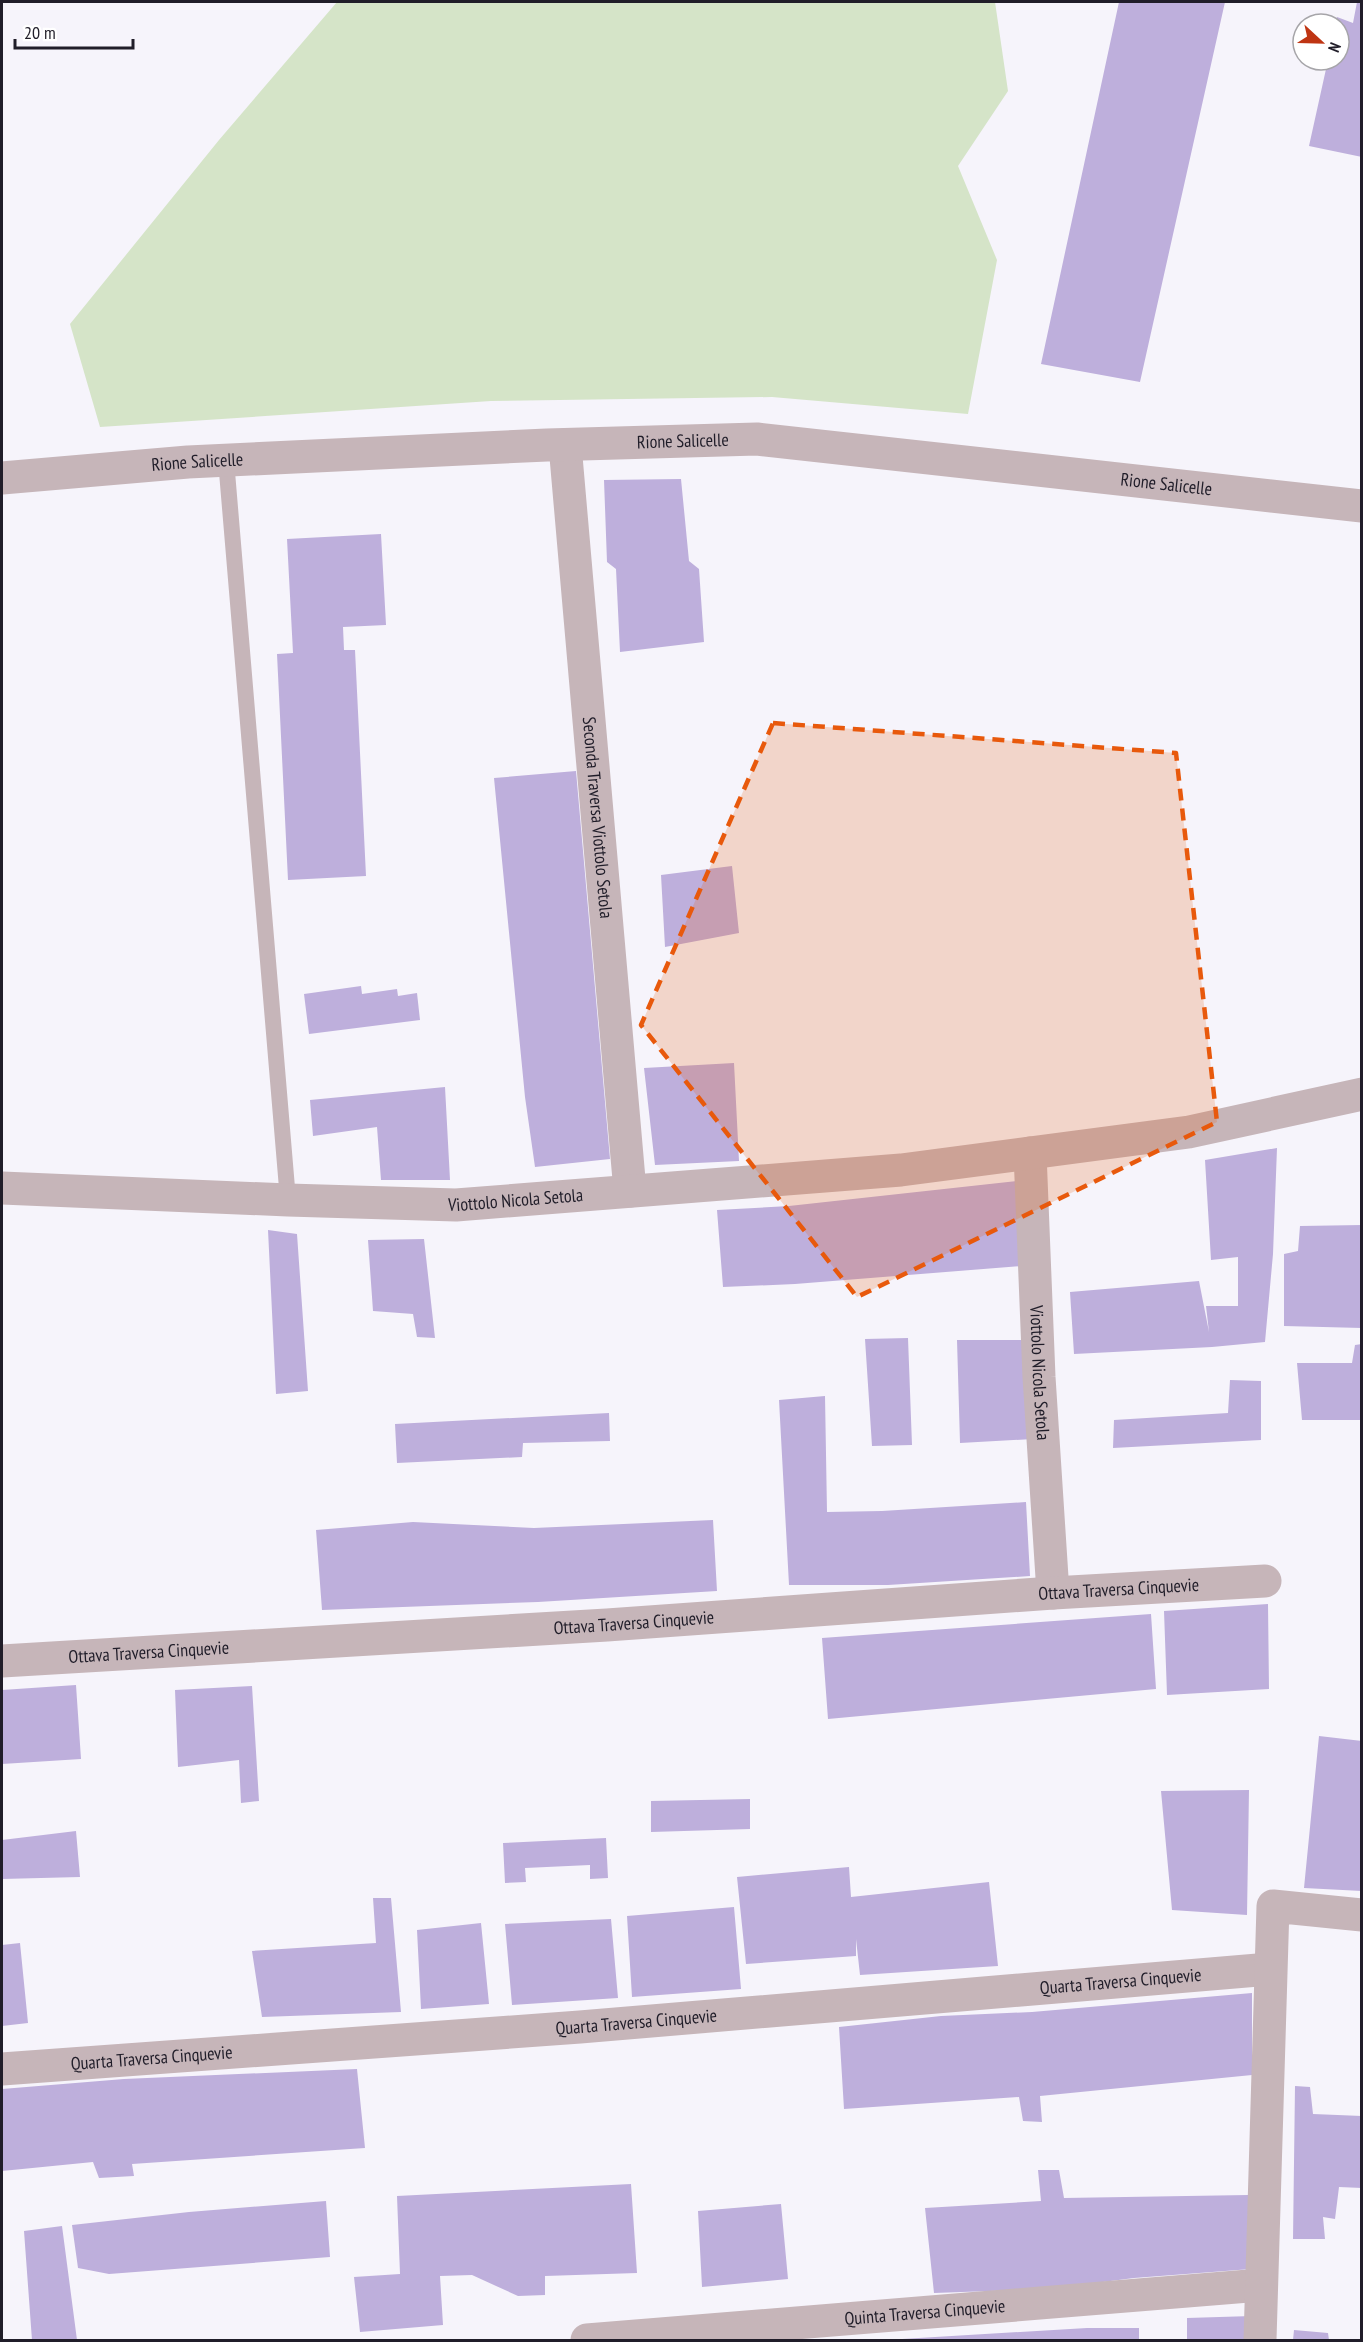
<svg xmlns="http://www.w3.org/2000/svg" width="1363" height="2342" font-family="'PT Sans Narrow',sans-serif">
<rect width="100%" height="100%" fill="#f6f4fb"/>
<path fill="#d5e4c8" d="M337 2H995L1008 91 958 166 997 260 968 414 772 397 491 401 100 427 70 324 219 140Z"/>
<path fill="#beafdc" d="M1119 2H1225L1140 382 1041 364Z
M1357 2H1362V157L1309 146 1328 60H1339V24H1335L1337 17 1353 23Z
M681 479 689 561 699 569 704 642 620 652 616 569 607 562 604 480Z
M381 534 386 625 343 627 344 650H355L366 876 288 880 277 654 293 653 287 539Z
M576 771 610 1159 535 1167 525 1097 494 778Z
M732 866 739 933 665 947 661 875Z
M361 986 362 994 397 989 398 996 417 993 420 1020 309 1034 304 994Z
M734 1063 739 1161 655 1165 644 1068Z
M445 1087 450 1180H381L377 1127 313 1136 310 1100Z
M1277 1148 1273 1254 1265 1342 1212 1347 1074 1354 1070 1292 1199 1281 1209 1332 1206 1306H1238V1257L1211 1260 1205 1160Z
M1017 1181 1021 1266 795 1284 723 1287 717 1210 789 1206Z
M1362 1225V1328L1284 1326V1254L1298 1251 1300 1226Z
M268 1230 297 1234 308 1391 276 1394Z
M424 1239 435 1338 417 1337 413 1314 373 1311 368 1240Z
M908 1338 912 1445 872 1446 865 1339Z
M957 1340H1025L1033 1439 960 1443Z
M1362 1344V1420H1302L1297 1363H1352L1355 1345Z
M1230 1380 1261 1381V1440L1113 1448 1114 1420 1228 1413Z
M825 1396 827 1512 882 1511 1026 1502 1030 1576 888 1585H789L779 1400Z
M609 1413 610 1441 523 1443 522 1457 397 1463 395 1424Z
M713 1520 717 1591 538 1602 322 1610 316 1530 413 1522 534 1528Z
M1268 1604 1269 1689 1167 1695 1164 1611Z
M1151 1614 1156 1689 828 1719 822 1638Z
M76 1685 81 1759 2 1764V1690Z
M252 1686 259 1801 241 1803 239 1760 178 1767 175 1690Z
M1319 1736 1362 1741V1891L1304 1888Z
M1249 1790 1247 1915 1172 1910 1161 1791Z
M750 1799V1829L651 1832V1801Z
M76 1831 80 1877 2 1879V1840Z
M606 1838 608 1878 590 1879V1865L525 1868 526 1882 505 1883 503 1843Z
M849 1867 851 1897 989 1882 998 1966 860 1975 856 1939V1956L746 1964 737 1877Z
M373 1898H391L401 2012 262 2017 252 1951 376 1943Z
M734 1907 741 1989 632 1997 627 1916Z
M611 1919 618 1998 512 2005 505 1924Z
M481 1923 489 2004 421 2009 417 1930Z
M20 1943 28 2023 2 2026V1945Z
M1252 1993V2075L1040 2096 1042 2122 1023 2121 1019 2097 844 2109 839 2027 941 2016 1032 2012Z
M357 2069 365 2148 132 2164 134 2176 99 2178 93 2162 2 2171V2089L124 2079Z
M1295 2086 1310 2087 1313 2114 1362 2116V2188L1339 2187 1335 2219 1323 2217 1325 2239H1293Z
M1038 2170H1059L1064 2198 1248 2195 1251 2269 1134 2278 1048 2289 934 2293 925 2208 1041 2201Z
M631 2184 637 2273 545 2276V2295L518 2296 472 2275 440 2276 443 2325 360 2332 354 2277 400 2274 397 2196Z
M326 2201 330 2257 109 2274 78 2268 72 2225 189 2212Z
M781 2204 788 2279 702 2287 698 2211Z
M62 2226 77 2340H32L24 2231Z
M1252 2316V2340H1187V2318Z
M1087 2328H1139V2340H902V2339Z
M1294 2330 1328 2333 1329 2340H1293Z"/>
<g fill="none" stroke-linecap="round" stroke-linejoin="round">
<path stroke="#c6b5b9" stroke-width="16" d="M226 460 288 1200"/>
<g stroke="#c6b5b9" stroke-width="33">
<path id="s1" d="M565 445 630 1191"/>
<path id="s2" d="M2 478 188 462 547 445 757 439 1362 506"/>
<path id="s3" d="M1030 1153 1039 1377 1053 1593"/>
<path id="s4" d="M2 1188 288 1200 456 1205 901 1170 1189 1132 1362 1094"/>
<path id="s5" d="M2 1661 607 1625 1053 1593 1265 1581"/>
<path id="s6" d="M2 2069 580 2027 1270 1969"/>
<path id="s7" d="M587 2340 1261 2285"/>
<path d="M1260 2340 1273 1906 1362 1915"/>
</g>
</g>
<path fill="#e8590c" fill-opacity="0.2" stroke="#e8590c" stroke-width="4.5" stroke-dasharray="12 8" stroke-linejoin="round" d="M773 723 1176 753 1217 1122 857 1297 641 1025Z"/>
<g text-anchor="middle" stroke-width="4.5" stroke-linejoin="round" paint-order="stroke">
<g font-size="18" fill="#201d29" stroke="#fff">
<text dy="6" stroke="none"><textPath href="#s2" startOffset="682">Rione Salicelle</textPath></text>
<text dy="6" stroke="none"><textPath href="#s2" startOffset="196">Rione Salicelle</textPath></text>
<text dy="6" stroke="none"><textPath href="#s2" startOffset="1168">Rione Salicelle</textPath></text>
<text dy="6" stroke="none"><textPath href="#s1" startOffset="374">Seconda Traversa Viottolo Setola</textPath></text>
<text dy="6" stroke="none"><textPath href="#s4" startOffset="514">Viottolo Nicola Setola</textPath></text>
<text dy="6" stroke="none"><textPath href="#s3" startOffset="220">Viottolo Nicola Setola</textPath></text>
<text dy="6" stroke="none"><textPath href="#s5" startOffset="1119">Ottava Traversa Cinquevie</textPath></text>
<text dy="6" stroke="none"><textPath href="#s5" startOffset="633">Ottava Traversa Cinquevie</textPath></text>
<text dy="6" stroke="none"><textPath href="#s5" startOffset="147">Ottava Traversa Cinquevie</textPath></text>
<text dy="6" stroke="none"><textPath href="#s6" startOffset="1122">Quarta Traversa Cinquevie</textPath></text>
<text dy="6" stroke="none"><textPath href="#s6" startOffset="636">Quarta Traversa Cinquevie</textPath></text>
<text dy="6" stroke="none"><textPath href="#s6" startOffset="150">Quarta Traversa Cinquevie</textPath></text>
<text dy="6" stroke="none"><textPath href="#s7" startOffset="339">Quinta Traversa Cinquevie</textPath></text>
</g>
</g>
<rect width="1363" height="2342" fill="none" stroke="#201d29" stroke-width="6"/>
<g transform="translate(1321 42) rotate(112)"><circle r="28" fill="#ffffff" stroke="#a6a5a9" stroke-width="1.5"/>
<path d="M0-4.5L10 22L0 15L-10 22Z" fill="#bf3513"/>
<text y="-9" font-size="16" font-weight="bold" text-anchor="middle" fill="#201d29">N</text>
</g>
<path d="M15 39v9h118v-9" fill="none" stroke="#201d29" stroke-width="3"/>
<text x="24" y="39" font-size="18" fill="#201d29" stroke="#ffffff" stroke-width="4.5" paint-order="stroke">20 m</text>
</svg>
